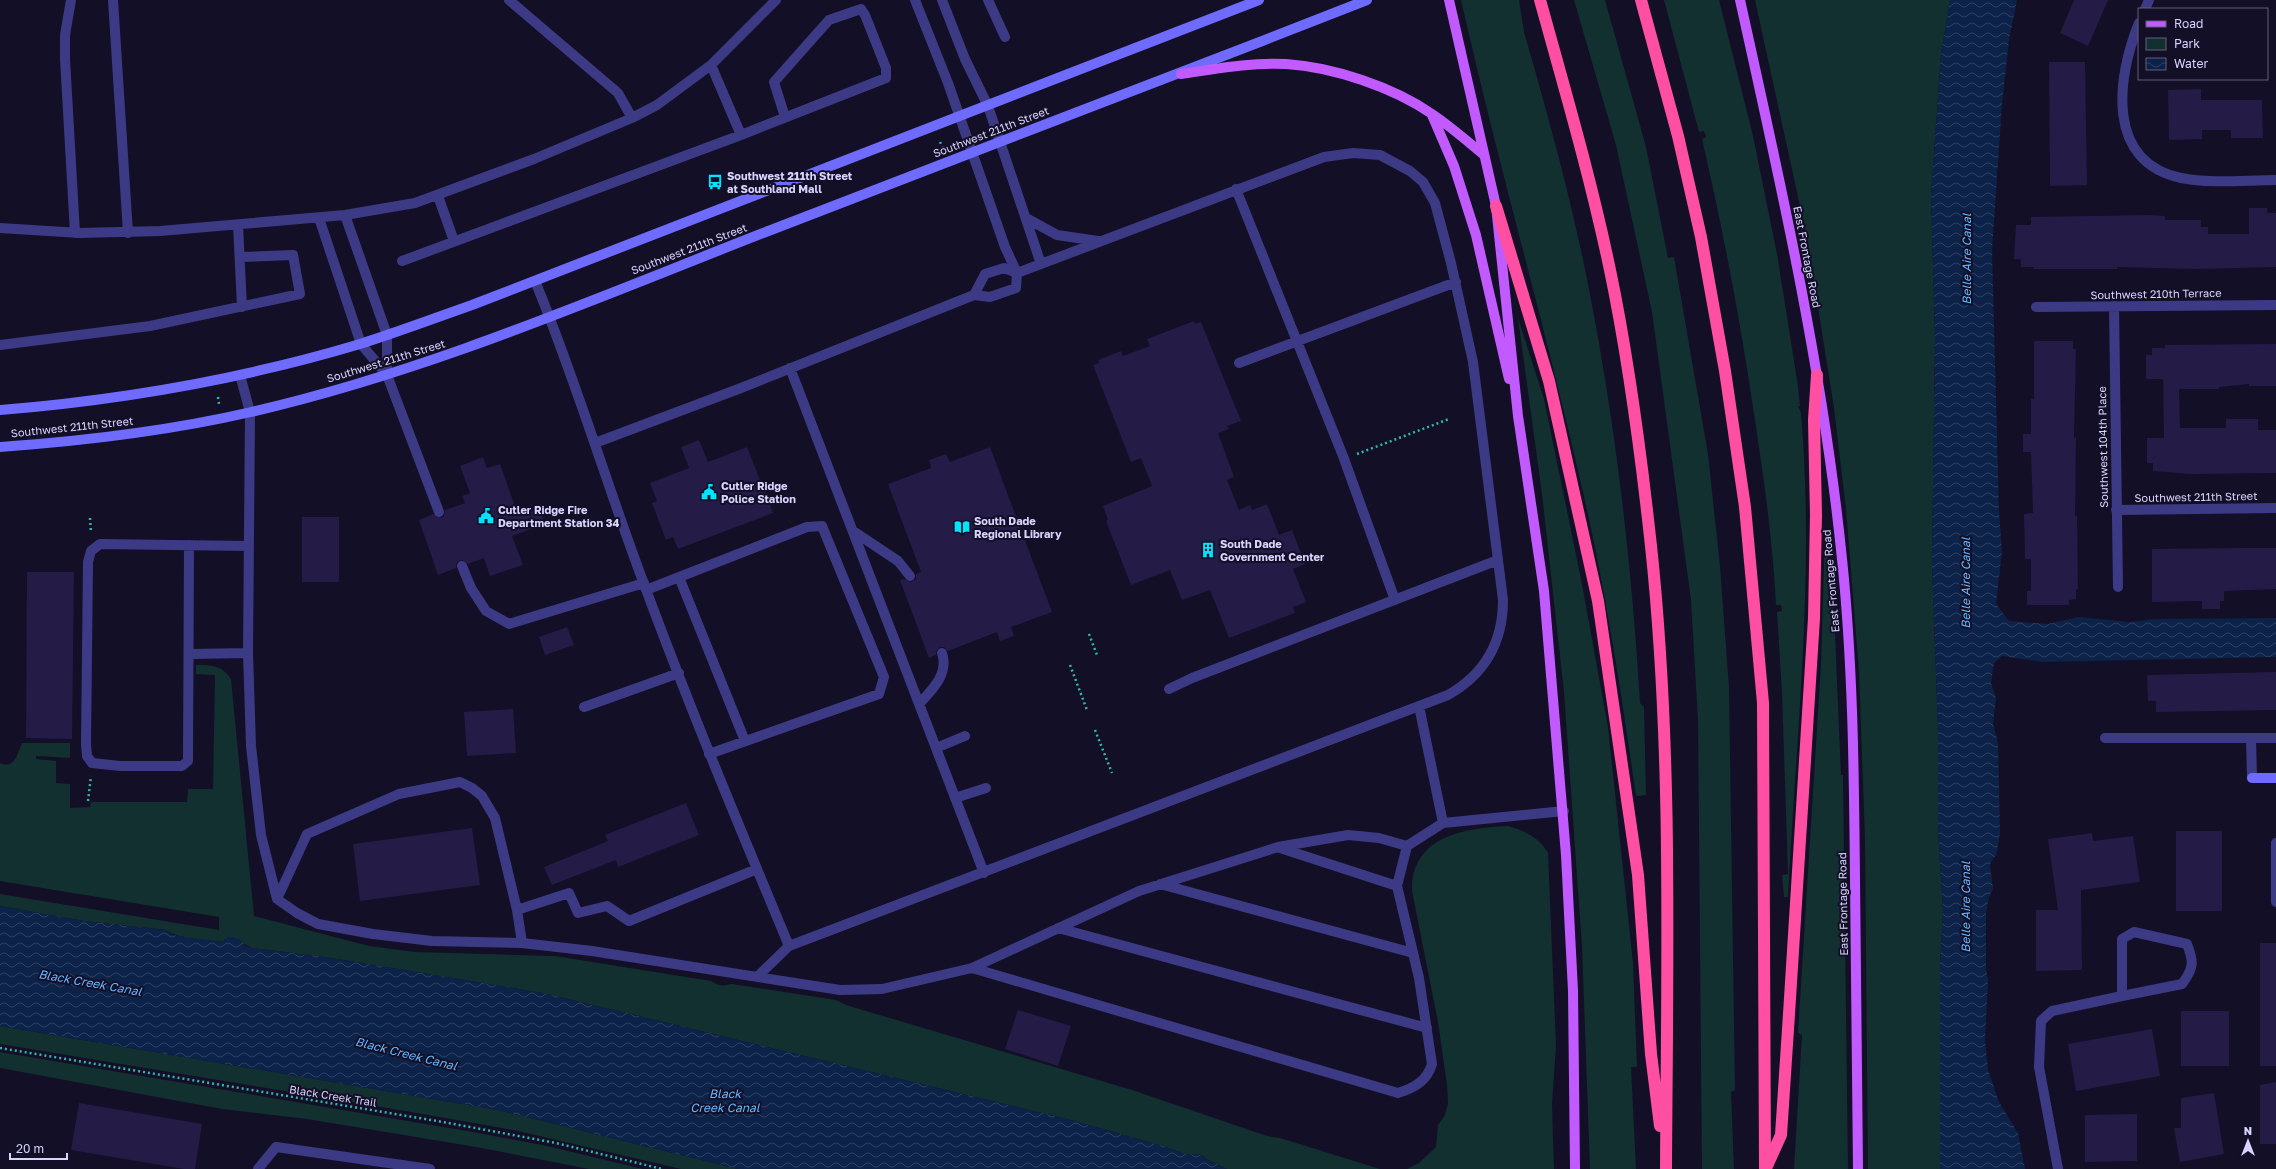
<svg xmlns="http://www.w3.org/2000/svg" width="2276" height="1169" font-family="'Golos Text',sans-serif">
<defs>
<pattern id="water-waves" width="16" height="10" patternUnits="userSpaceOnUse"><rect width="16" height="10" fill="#0c2248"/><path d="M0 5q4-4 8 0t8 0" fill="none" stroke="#2f4163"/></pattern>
</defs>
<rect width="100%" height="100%" fill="#130f26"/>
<path fill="#12302f" d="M1461 0H1519L1524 32C1550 122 1575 213 1592 305 1617 436 1632 569 1640 703L1644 707 1646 795 1636 796C1622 698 1607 599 1585 501 1547 333 1499 168 1461 0Z
M1574 0H1605L1646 147 1668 258 1674 257 1708 454 1720 566 1729 688 1735 1090 1731 1092 1734 1169H1702L1698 720 1691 600 1652 312 1616 145Z
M1664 0H1719L1753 136 1777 254 1798 386 1800 406H1798L1801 413C1815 575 1796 736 1788 897H1784L1782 875 1788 874 1782 693 1777 612 1782 611 1781 605H1776C1773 546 1765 486 1756 427 1742 330 1724 234 1702 139L1706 137 1704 131 1699 132Z
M1755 0H1950L1941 55 1931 195 1935 336 1932 565 1938 730V830L1943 910 1940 965V1169H1868L1865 840 1859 671 1846 509 1834 408 1807 238Z
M1518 318 1544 399 1582 584 1608 727 1633 963 1637 1067H1631L1636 1169H1590L1582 946 1564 692 1542 494Z
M1825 532 1834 609 1841 775H1843L1848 1169H1794L1802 1035 1798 1033 1821 664Z
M196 665C211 665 222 665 231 679L254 916 369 946 415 952 555 956 711 981C720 986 721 986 732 984L836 1000 846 1005 1132 1090 1267 1136 1280 1138 1380 1169H1227L1206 1159 1202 1155 1185 1154 1163 1146 1067 1119 543 993 325 957 253 948 228 937 223 942C205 939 181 940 166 930L84 921 0 906V894L219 930V917L0 881V763C15 770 18 752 22 743H70V758L36 756V759L56 761V783L70 784V808L90 807 91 802H187L188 789H213L215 675 196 674Z
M1508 826C1525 831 1539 837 1548 853L1556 1046 1552 1104 1554 1169H1407L1419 1163 1436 1147 1438 1125 1445 1115 1448 1103 1447 1085 1438 1022 1412 891C1411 836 1465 828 1508 826Z
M0 1026 498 1110 738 1169H681L518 1131 417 1113 0 1044Z
M0 1052 473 1132 547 1146 643 1169H589L476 1147 307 1119 222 1109 0 1068Z"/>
<path fill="url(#water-waves)" d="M1950 0H2017L2009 40 2002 104 1992 250 1999 511 2002 551 1996 604 2009 621 2047 624 2079 617 2130 622 2155 619 2276 618V657L2043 662 2002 656 1994 663 1991 683 1996 698 1993 724 1998 743 2000 832 1997 853 1990 864 1993 889 1989 897 1986 913V968L1988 980 1985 1040 1988 1070 1999 1102 2018 1133 2025 1169H1940V965L1943 910 1938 830V730L1932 565 1935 336 1931 195 1941 55Z
M0 906 84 921 166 930 173 935 223 942 227 937H237L245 946 253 948 325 957 543 993 1067 1119 1163 1146 1185 1154 1202 1155 1206 1159 1227 1169H738L498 1110 0 1026Z"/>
<path fill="#241b47" d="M2074 0H2108L2088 46 2060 33Z
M2049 62H2085L2087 185 2050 186Z
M2201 89V100H2262L2263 138H2231V130H2202V139L2169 140 2168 90Z
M2249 208H2267V213H2276V267L2195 269 2117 267V269H2034V267H2021V259H2014L2016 225H2031V217L2150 215 2165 216V220H2201V227H2208V234H2249Z
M1194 321 1195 324 1201 322 1241 421 1227 426 1229 429 1218 433 1234 477 1227 480 1239 510 1250 505 1252 510 1267 504 1279 535 1292 530 1305 564 1293 569 1306 602 1293 607 1295 613 1229 638 1210 590 1182 600 1170 570 1131 585 1106 521 1108 520 1103 506 1152 486 1141 458 1131 462 1093 365 1099 363 1098 360 1121 351 1123 356 1150 346 1147 339Z
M2034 341H2073V349H2076L2074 438 2076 437 2075 516H2077L2078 589H2076V599L2069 600V605H2027V591H2031V559H2025L2024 514 2033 513 2031 452H2023V434H2031V399H2034Z
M2276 344V386H2249V384L2219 387V389H2179L2180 428H2226V419H2258V430H2276V473L2190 474 2153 471V463H2147V438H2164L2163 379H2146V355H2152V348H2165V345Z
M699 440 708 462 747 447 773 513 678 549 673 537 666 540 652 503 657 501 650 483 689 468 681 447Z
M990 447 1052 612 1011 627 1014 636 1000 641 997 632 948 651 944 647H940L936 651V655L929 658 900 580 904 579 911 582 916 579V574L921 572 888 484 931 468 929 460 946 454 950 462Z
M483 457 487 468 500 464 517 512 538 505 545 524 512 536 523 565 490 576 484 558 468 564 462 560 457 562 456 568 438 575 419 520 433 514 441 518 444 516 445 510 465 503 462 496 470 493 460 466Z
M302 517H339V582H302Z
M2240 548H2276V589L2224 591V601H2220V609H2202V601L2152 602V549Z
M27 572H74L72 739 26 738Z
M567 627 574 645 545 655 539 637Z
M2276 672V710L2156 712V701H2148L2147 675Z
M513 709 516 753 467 756 464 712Z
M686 803 699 835 618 867 616 860 552 885 544 867 608 841 605 835Z
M472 828 480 885 360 901 353 844Z
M2176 831H2222V911H2176Z
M2092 833 2093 841 2133 836 2140 882 2081 890 2082 970 2036 971V910H2058L2048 839Z
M2260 943H2276V1066H2260Z
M1018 1010 1071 1026 1058 1066 1005 1049Z
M2181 1011H2229V1066H2181Z
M2152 1029 2160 1076 2076 1091 2068 1044Z
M2276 1082V1144H2260V1085Z
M2214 1093 2224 1154 2180 1162 2174 1128H2181V1098Z
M79 1103 202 1124 195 1169H184L71 1150Z
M2137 1114V1161L2085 1162V1115Z"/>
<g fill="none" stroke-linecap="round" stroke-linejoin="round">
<path stroke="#2fb8b0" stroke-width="2.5" stroke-dasharray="2 3" stroke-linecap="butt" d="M940 142 943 148
M218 397 219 404
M1357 454 1449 419
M90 518 91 533
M1089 634 1097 655
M1070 665 1087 710
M1095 730 1112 773
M88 801 91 776
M0 1048 443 1122 556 1143 662 1169"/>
<path stroke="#3d3a85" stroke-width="10" d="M71 0 65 35V59L75 233
M113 0 128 233
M509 0 618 93 632 118
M942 0 965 59 988 106 1041 264
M988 0 1005 37
M711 65 741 135
M1236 189 1343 456 1395 600
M438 196 454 241
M345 215 387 335V375L439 512
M319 218 361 344 387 375
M1026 218 1057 235 1098 241
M238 225 242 307
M0 228 80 233 160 231 345 215 415 203 534 159 632 118 657 105 711 65 776 0
M402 261 741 135 886 78V68L865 15 861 9 829 20 774 82 785 117
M535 281C576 380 606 483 644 584 689 706 739 826 789 946
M0 345 150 326 300 294 293 255 241 257
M1239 363 1456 282
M790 368 984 873
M240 375 250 412 248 653 251 746 261 835 277 899 297 913 318 924 373 934 432 941 522 943 592 951 840 990 882 989 972 968 1398 1093C1414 1088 1427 1081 1432 1064L1419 978 1397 886 1407 846 1443 823
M595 443 741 388 974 295 990 297 1016 288 1017 273 1005 247 948 83 915 0
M853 531 898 561 910 576
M189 545 188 761 182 766H120L92 763 87 756 86 744 88 562 91 551 100 544 249 546
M462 566 471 588 486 611 509 624 644 583
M679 577 745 741
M646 590 807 527 822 526 884 677 879 694 709 754
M190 654 248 653
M1169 689 1192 678 1498 560
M919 704C932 690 949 674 942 653
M1419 706 1443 823 1564 811
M584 707 679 673
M2105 738H2251L2252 778
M2251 738H2276
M936 748 965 736
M955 798 986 788
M2276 843V902
M1280 848 1397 886
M1160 884 1413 953
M277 899 307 834 399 794 460 782 472 788 482 796 495 818 517 910 522 943
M517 910 569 893 578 913 607 906 629 921 757 869
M1058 928 1427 1028
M972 968 1139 891 1278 847 1348 835 1379 838 1407 846
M757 977 789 946 1448 695C1485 674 1503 642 1503 600L1473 362 1451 263 1435 203 1423 182 1410 171 1380 155 1353 153 1324 157 1017 273 1004 268 985 274 974 295
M258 1169 276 1147 430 1169"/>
<path stroke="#3d3a85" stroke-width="10" d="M2145 9 2149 0
M2139 23C2117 77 2105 162 2181 178 2211 184 2245 180 2276 180
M2114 306 2118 587
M2036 307 2276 305
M2116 510 2276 508
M2134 932 2187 944C2194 962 2194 968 2182 984L2122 996V939Z
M2058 1169 2039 1067 2041 1021 2052 1011 2122 996"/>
<path stroke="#6f6bff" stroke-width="10" d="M0 410C122 400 243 379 360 344 398 332 435 318 472 305L1259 0
M0 447C84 441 169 431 251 412 430 371 601 296 771 230 970 153 1169 78 1367 0
M2252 778H2276"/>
<path stroke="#c25bff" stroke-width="10" d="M1449 0 1496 206 1518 416 1544 591 1566 855 1573 991 1575 1169
M1740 0C1781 185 1823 370 1842 559 1853 665 1854 772 1855 879 1856 975 1857 1072 1858 1169
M1181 74C1215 69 1252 62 1286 64 1333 67 1393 87 1432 114 1450 126 1467 141 1484 155
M1432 115 1454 166 1476 235 1509 379"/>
<path stroke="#ff4fa3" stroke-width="12" d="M1540 0C1565 90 1591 179 1610 270 1629 361 1641 454 1651 546 1673 752 1667 962 1666 1169
M1641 0 1678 136 1701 237 1725 371 1745 507 1763 703 1765 1169
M1496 206 1549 381 1598 601 1638 875 1651 1054 1660 1126
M1767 1166 1781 1135 1789 1014 1814 618 1816 515 1814 420 1817 375"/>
</g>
<defs>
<symbol id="bus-bare" viewBox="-9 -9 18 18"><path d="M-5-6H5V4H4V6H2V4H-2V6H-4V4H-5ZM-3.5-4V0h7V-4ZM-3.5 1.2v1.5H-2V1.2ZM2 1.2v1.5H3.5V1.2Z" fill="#00e5ff" stroke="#130f26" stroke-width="2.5" paint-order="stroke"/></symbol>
<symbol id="civic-bare" viewBox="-9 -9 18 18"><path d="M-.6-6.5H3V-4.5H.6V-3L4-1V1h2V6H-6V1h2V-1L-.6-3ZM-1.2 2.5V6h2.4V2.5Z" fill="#00e5ff" stroke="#130f26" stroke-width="2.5" paint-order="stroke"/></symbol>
<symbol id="library-bare" viewBox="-9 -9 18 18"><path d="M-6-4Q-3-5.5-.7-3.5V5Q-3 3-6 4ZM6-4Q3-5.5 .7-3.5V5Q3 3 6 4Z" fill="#00e5ff" stroke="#130f26" stroke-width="2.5" paint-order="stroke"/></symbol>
<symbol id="building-bare" viewBox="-9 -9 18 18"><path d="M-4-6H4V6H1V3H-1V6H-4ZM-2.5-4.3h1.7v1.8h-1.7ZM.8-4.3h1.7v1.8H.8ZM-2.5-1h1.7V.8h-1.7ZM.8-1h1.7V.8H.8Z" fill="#00e5ff" stroke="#130f26" stroke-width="2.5" paint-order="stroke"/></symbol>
</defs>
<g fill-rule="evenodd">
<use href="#bus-bare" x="704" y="171" width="22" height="22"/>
<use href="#civic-bare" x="698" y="481" width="22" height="22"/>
<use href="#civic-bare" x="475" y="505" width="22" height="22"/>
<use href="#library-bare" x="951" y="516" width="22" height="22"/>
<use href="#building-bare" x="1197" y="539" width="22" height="22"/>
</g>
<g text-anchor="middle" stroke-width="4" stroke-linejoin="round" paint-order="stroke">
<g font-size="11" fill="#d9d4ff" stroke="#130f26">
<text transform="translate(991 132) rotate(-21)" y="4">Southwest 211th Street</text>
<text transform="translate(689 249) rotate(-21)" y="4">Southwest 211th Street</text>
<text transform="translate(1807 257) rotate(79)" y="4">East Frontage Road</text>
<text transform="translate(2156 294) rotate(-1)" y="4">Southwest 210th Terrace</text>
<text transform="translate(386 361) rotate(-17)" y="4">Southwest 211th Street</text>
<text transform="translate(72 427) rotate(-6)" y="4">Southwest 211th Street</text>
<text transform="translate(2103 447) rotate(-91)" y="4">Southwest 104th Place</text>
<text transform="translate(2196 497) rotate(-1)" y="4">Southwest 211th Street</text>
<text transform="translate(1831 581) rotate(-95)" y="4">East Frontage Road</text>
<text transform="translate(1843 904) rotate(-91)" y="4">East Frontage Road</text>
<text transform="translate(333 1096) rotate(9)" y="4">Black Creek Trail</text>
</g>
<g font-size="11" font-weight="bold" fill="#d9d4ff" stroke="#130f26" text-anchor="start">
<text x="727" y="180">Southwest 211th Street<tspan x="727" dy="13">at Southland Mall</tspan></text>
<text x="721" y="490">Cutler Ridge<tspan x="721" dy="13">Police Station</tspan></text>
<text x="498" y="514">Cutler Ridge Fire<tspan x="498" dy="13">Department Station 34</tspan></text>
<text x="974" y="525">South Dade<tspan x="974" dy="13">Regional Library</tspan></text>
<text x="1220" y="548">South Dade<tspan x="1220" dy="13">Government Center</tspan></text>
</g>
<g font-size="12" font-style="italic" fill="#62b6ff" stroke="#130f26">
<text transform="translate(1967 259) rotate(-90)" y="4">Belle Aire Canal</text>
<text transform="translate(1966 583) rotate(-90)" y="4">Belle Aire Canal</text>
<text transform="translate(1966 907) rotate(-90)" y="4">Belle Aire Canal</text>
<text transform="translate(90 983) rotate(10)" y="4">Black Creek Canal</text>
<text transform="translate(406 1054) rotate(14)" y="4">Black Creek Canal</text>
<text x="725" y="1098">Black<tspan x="725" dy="14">Creek Canal</tspan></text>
</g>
</g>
<rect x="2138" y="8" width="130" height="72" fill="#130f26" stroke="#625e7d"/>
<rect x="2146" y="21" width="20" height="6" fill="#c25bff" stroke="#625e7d"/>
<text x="2174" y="28" font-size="12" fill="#d9d4ff">Road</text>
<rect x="2146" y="38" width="20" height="12" fill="#12302f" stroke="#625e7d"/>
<text x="2174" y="48" font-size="12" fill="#d9d4ff">Park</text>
<rect x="2146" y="58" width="20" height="12" fill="url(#water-waves)" stroke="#625e7d"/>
<text x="2174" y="68" font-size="12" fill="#d9d4ff">Water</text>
<g transform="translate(2248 1141)" stroke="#130f26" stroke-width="3" paint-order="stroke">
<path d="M0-3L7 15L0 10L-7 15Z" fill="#d9d4ff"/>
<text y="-6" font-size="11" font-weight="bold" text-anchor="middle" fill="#d9d4ff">N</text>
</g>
<path d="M10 1153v6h57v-6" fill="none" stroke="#d9d4ff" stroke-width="2"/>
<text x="16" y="1153" font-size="12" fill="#d9d4ff" stroke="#130f26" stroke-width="3" paint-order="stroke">20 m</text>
</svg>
